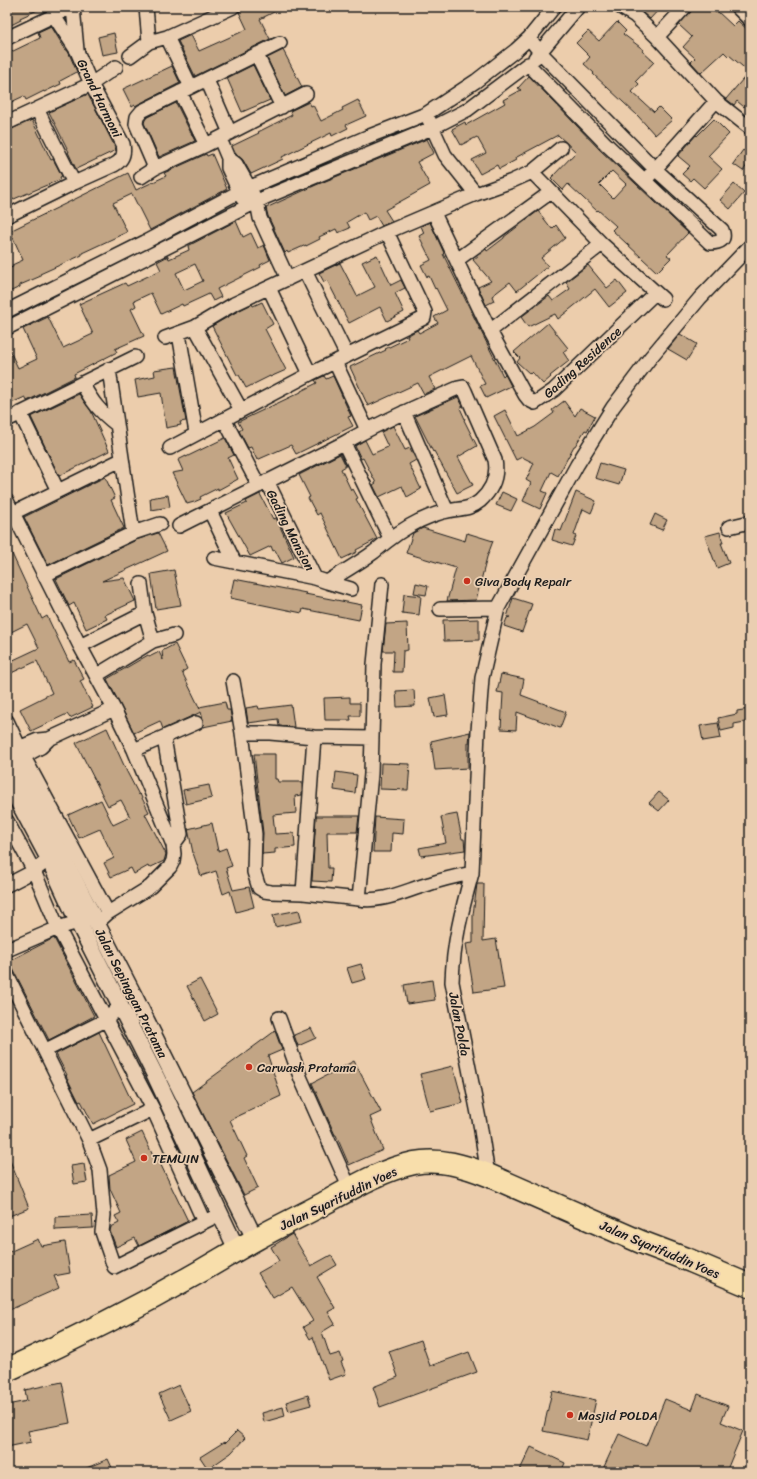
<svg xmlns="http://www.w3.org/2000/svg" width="757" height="1479" font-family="Sriracha,sans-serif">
<rect width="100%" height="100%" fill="#eccdac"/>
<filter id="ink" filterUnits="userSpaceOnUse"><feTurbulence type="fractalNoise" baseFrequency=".025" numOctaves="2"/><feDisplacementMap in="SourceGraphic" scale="8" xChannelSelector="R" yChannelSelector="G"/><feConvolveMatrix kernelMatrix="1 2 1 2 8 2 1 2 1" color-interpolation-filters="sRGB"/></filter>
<g filter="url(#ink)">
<path fill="#c2a585" stroke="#1c1c1c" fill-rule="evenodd" d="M7 7H44L20 18 21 20 7 27Z
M248 7H284L260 19 270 39 195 76 178 41 191 35 199 51 239 33 247 29 239 12Z
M636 7H661L650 19Z
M694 7H709L716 13 717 11 733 26 738 21 750 32V99L744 107 737 101 734 105 726 99 749 72 729 55 728 56 724 52 701 73 691 62 695 58 683 47 692 37 679 25Z
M617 22 626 31 623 34 644 50 642 51 654 62 636 81 639 84 632 92 654 112 659 107 672 120 655 135 638 116 593 74 594 73 584 64 590 57 576 43 588 31 599 41Z
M51 26 65 49 68 51 77 72 60 81 61 84 44 92V91L26 100 24 96 7 104V54L40 38 38 32Z
M114 33 118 52 102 55 98 37Z
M283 50 302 87 285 96 267 58Z
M253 65 270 100 242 112 227 78Z
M172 66 180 83 135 106V105L132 107 123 89Z
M529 76 600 150 688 233 667 255 671 258 657 272 612 230 616 226 598 210 597 211 568 184 563 190 551 178 576 152 558 135 515 158 516 160 499 169 497 165 480 174 472 160 486 153 477 137 461 145 452 129 465 122 466 125 505 103 503 100 521 90 518 88ZM612 171 626 184 613 198 599 184Z
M88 94 115 147 116 150 76 169 68 152H69L49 112Z
M358 100 366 116 346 125 348 128 332 136 331 133 282 157 283 159 251 174 243 160 235 153 232 146 259 133 258 132 292 115 290 111 309 102 311 106 313 105 321 121 343 110 342 108Z
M176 103 195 141 159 157 144 123 145 120 147 117Z
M714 119 729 134 708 156 722 169 704 188 693 178 690 181 682 174 690 166 678 156 696 135 697 136Z
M32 120 51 160 53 159 62 176 60 177 61 179 7 202V131Z
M427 139 434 153 417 162 430 185 385 210 392 221 382 226 376 216 368 220 364 212 347 222 350 228 338 233 336 229 319 237 320 239 306 246V245L288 253 287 251 285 253 268 216 266 208 316 185Z
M743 150 750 155V161L743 171 733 164Z
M206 154 207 156 212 154 227 189 150 230 132 194 113 203 127 232 82 253V255L40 274 41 276 20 285V287L7 293V269L13 267 12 265 23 260 10 231 128 173 136 190 166 176 164 173Z
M734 184 744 193 730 209 720 200Z
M538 211 552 229 556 225 565 238 541 258 548 266 517 291 510 282 492 296 494 301 486 305 478 287 491 281 473 260 486 249 487 251 504 238V237Z
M236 221 243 237 251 233 258 248 264 245 270 260 260 265 261 267 217 289 221 297 213 301 209 294 183 306 182 304 161 314 151 293 134 301 136 306 131 309 144 336 115 349 117 352 74 374 75 377 27 401 25 397 7 405V345L18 368 37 359 23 329 48 317 63 348 93 334 79 304 125 283 127 286 161 270 157 262 168 256 169 259 189 250 188 246ZM195 264 203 281 184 290 176 273Z
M430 222 444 253 443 254 503 376 505 374 511 386 486 398 480 386 485 384 471 356 429 377 435 389 424 394 418 383 368 406 350 367 386 350 385 349 408 338 407 336 417 330 419 333 438 323 434 317 447 310 436 288 435 289 429 276 427 277 421 265 431 260 419 236 424 233 421 226Z
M377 255 391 285 401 280 405 288 395 293 404 312 387 321 380 307 349 323 327 280 324 282 319 273 340 263 357 296 375 287 362 262Z
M588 265 607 288 617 280 627 293 609 307 595 289 558 319 555 314 528 327 521 317 549 296 553 301 570 289 566 282Z
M262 302 273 324 265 329 286 370 270 377V376L246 388 239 375H237L212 326 238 311 252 304 253 306Z
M548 323 568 348 563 352 569 361 550 376 551 377 543 384 532 372 530 374 517 362 520 358 514 352Z
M680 334 697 344 687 360 668 349Z
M176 367 186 421 180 422 181 425 166 428 161 393 138 397 135 380 155 376 154 370Z
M324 376 326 379 333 376 351 416 348 417 353 426 296 454 291 445 257 460 251 447 248 448 239 431 242 429 238 422 301 392V391L317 383 315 380Z
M79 394 91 411 109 451 59 476 31 417Z
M458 397 463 406 460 408 465 419 464 420 477 446 458 457 473 485 457 493 434 451 433 452 415 416Z
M564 401 575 416 580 408 595 416 587 431 585 430 575 446H574L558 476 551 472 542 491 547 493 540 509 523 501 531 483 526 480 534 463 522 457 516 460 494 416 505 410 518 436 535 427 554 413 552 410Z
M393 426 405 450 410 448 416 460 409 464 421 489 407 497 402 486 379 497 373 485 376 483 363 458 361 459 355 446 365 440 372 454 388 447 381 432Z
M225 438 234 455 228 458 238 479 218 490V488L200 497 201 499 194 502 187 504 172 473 183 471 178 460 186 456V457Z
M340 454 346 466 341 469 351 490 353 489 358 498 356 499 377 539 356 550 357 552 342 559 320 513 317 515 308 498 310 497 299 475Z
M600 463 624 470 619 485 595 478Z
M105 477 115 498 111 500 124 528 48 565 24 517Z
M502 492 517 499 511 511 496 505Z
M576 492 596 501 591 513 583 509 574 535 576 536 572 546 552 540 555 529 561 531Z
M260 494 273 519 276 518 294 557 282 563 275 550 273 551 271 546 250 556 226 513 247 503 246 501Z
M168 495 170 507 151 510 150 498Z
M655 514 667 520 662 530 650 525Z
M423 528 465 541 467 533 493 541 487 557 476 600 447 601 456 568 406 553 413 533Z
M720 532 723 543H721L729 563 717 568 705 536Z
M158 533 167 551 102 581 124 578 135 601 105 615 107 619 86 629 74 603 69 606 56 579 136 540Z
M7 543 42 619 47 616 69 662 74 660 84 679 80 681 93 707 70 718 67 714 31 731 20 709 52 693 37 661 7 675V663L39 648 27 624 7 634Z
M174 570 181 605 156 609 151 574Z
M234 579 306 593 305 594 362 605 359 620 303 609 302 613 230 598Z
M416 583 428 586 426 595 414 593Z
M404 594 421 596 419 615 402 613Z
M513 598 532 604 522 632 504 626 507 618 510 617H507Z
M479 619V640L444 641 443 620Z
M407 623 408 650 403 651 402 672H393L394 651H383L386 624Z
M175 644 187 669 182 672 200 709 199 707 225 702 227 710H230L232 721 203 727V720L201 712 163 729 160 721 134 733 107 679 148 655 149 657 159 652 163 660 162 651Z
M501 674 524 679 521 695 566 712 560 728 517 712 516 730 501 729 503 693 497 692Z
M414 690 415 706 397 707 396 691Z
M445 695 448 715 434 717 430 698Z
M350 697V703H360V716H350L351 720H325L324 698Z
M291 705 294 727 279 726 278 719 248 723 246 708 258 706 259 709Z
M749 709 750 721 734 724V728L721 731 718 718 737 714V711Z
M718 723 721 738 703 741 700 726Z
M107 728 127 772 139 795 140 794 149 812 145 814 166 854 164 861 149 868 148 866 134 874 131 868 111 877 104 863 114 858 100 829 79 838 68 815 101 800 113 825 130 817 121 800 108 806 76 743Z
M470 732 469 743H468V768L435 770 431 741Z
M254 754H275V779H277L278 782H302V795L295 796 296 813 273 815 275 834 294 833 295 847 275 849V853L262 854 263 833Z
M381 763 410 764 408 790 380 789Z
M336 772 357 775 355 793 334 790Z
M209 785 212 798 186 804 183 790Z
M659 792 669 800 659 811 649 803Z
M457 814 462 839H464L465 850 421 856 419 848 446 843 441 817Z
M316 816H359L357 832H327L328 868H332L331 882 312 881Z
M375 817 404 819 403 834 392 833 391 852H373Z
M212 823 218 851 226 848 232 866 226 868 233 890 249 887 254 907 236 912 230 891 223 894 216 871 201 876 193 853 188 829Z
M477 884H484L483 941 496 939 504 988 474 992 466 944 473 943V915Z
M299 910 302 921 275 927 273 915Z
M54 938 94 1016 49 1040 9 961Z
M361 964 366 979 352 983 347 968Z
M200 979 218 1014 205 1021 187 986Z
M432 980 435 1000 407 1004 404 985Z
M311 1028 316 1038 298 1046 294 1035Z
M275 1031 282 1050 268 1056 281 1096 230 1120 247 1156 244 1158 258 1188 244 1195 192 1092Z
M99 1032 133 1104 93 1124 81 1101 79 1102 66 1076 67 1075 56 1054Z
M354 1061 381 1112 370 1117 383 1150 349 1165 336 1135H335L312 1083Z
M453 1066 463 1103 430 1111 420 1074Z
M142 1132 154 1158 157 1157 188 1221 139 1246 135 1238 116 1247 110 1231 111 1227 119 1223 115 1216 121 1213 110 1189 109 1175 136 1162 126 1140Z
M7 1153 29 1208 7 1217Z
M84 1164 87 1182 74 1184 71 1166Z
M92 1215 93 1228 55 1230V1217Z
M292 1234 311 1266 331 1255 337 1265 317 1277 335 1308 328 1312 335 1324 322 1332 330 1356 340 1353 343 1361 341 1362 346 1374 329 1380 313 1337 310 1339 303 1327 313 1321 292 1287 273 1298 258 1273 279 1261 271 1247Z
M38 1239 41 1246 65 1242 70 1273 54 1276 59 1288 7 1311V1253Z
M421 1340 430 1366 469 1352 477 1372 380 1407 373 1387 398 1377 389 1351Z
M62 1382 70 1423 28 1431 31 1442 7 1447V1405L27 1401 25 1390Z
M179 1385 191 1411 171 1420 159 1394Z
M552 1391 596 1400 587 1440 543 1431Z
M698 1394 728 1406 721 1422 743 1431 726 1472H610L603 1469 619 1434 646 1446 665 1399 692 1410Z
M308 1395 311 1405 289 1411 286 1402Z
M283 1407 285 1416 264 1422 262 1413Z
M237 1431 245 1438 231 1453 208 1469 200 1457 224 1442 225 1443Z
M531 1447 565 1463 561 1472H519Z
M108 1459 114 1472H77Z"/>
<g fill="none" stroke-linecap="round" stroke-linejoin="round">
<defs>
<path id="minor" d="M73 7 77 50
M146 7 149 42
M620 7 635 16 657 37 716 101 750 128
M737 7 750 20
M167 37 191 87
M657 37 685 7
M7 38 72 7
M280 43 142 111 137 117 136 124 155 168 206 145 306 94
M257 55 282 107
M130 56 149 42 167 37 233 7
M535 58 578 7
M207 80 230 133
M180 92 206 145
M37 109 74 183
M429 120 445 155 476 194
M7 123 91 84 116 67
M220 139 228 158V168L242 198
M228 158 236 164 249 187 257 202 260 218 288 279
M532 172 561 148
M649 176 716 101
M141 177 155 168
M434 213 490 331 525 395 529 400 535 403 554 390 655 293
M7 216 74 183 114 165C123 160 125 154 123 144L91 84 77 51 54 16
M457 260 551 192
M305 271 347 356
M269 288 310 374
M7 311 145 242 239 192 367 137 426 114 476 81 516 50 529 38 554 7
M195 327 241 410
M7 328 266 197 432 128 467 110 528 64 606 144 710 243C720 243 726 240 722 230L655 169 540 52 529 38
M490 331 602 244
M179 334 196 433
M165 338 195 327 234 304 387 232 476 194 512 181 532 172 602 244 663 299
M335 362 367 430
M82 383C92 402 100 412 117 425
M404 412 447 511
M20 413 58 491
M224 419 259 486
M7 420 135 357
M344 443 390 538
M170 448 310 374 424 318 425 312 387 232
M267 481 315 578
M7 501 80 646 114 709 134 750 173 845 174 854 173 861 170 867 150 887 108 913 97 923
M210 511 234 561
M13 513 121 460
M179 526 344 443C380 422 420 405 458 388L463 387 465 391 495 460C498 476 492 490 480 501 469 510 461 508 448 511 439 512 428 517 419 521 402 529 388 540 374 552 359 563 343 572 327 582L315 578 214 558
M729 527 750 522
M133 533 160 524
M45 575 133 533 109 369
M327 582 351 589
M141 584 145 613
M382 584 374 664 371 774 359 899C383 903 407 890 429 884 443 879 457 876 472 873L478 731 482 678 498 608 577 465 613 407 650 358 700 298 750 246
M440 609 498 608
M153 641 174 635
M80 646 145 613 153 641 97 675
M233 681 242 733
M7 721 24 757 108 913
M164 738 180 829 181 834 173 845
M134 750 196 723
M11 751 38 740 49 739
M17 760 41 747 49 739 114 709
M7 821 34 871 58 928 153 1109 204 1222
M472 873C462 909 453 944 452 982L480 1124 488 1175
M7 885 34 871 49 859
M303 893 314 737
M359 899 303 893 271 892 264 891 259 888 254 872 255 834 242 733H270L314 737 371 738
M7 950 58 928 78 922
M7 975 89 1140
M279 1018 301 1079 350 1189
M46 1050 106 1020 120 1006
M153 1109 89 1140 100 1170 104 1215 102 1232 114 1267 212 1218"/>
<path id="tertiary" d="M7 749 135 998 255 1239
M7 780 49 859 78 922 156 1077 237 1250"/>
<path id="trunk" d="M7 1370C73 1340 138 1307 201 1271 220 1260 238 1249 256 1239 277 1227 299 1217 321 1205 350 1189 381 1170 414 1163 440 1158 465 1166 488 1175L641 1242 691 1261 750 1286"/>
</defs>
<use href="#minor" stroke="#1c1c1c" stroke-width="16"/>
<use href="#tertiary" stroke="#1c1c1c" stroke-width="19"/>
<use href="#trunk" stroke="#1c1c1c" stroke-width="25"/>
<use href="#minor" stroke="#eaceb1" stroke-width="13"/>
<use href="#tertiary" stroke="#eaceb1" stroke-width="16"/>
<use href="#trunk" stroke="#f8deab" stroke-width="22"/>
</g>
</g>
<g fill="#c8321e" stroke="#eaceb1" stroke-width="1.5">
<circle cx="467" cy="581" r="4"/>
<circle cx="249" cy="1067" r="4"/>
<circle cx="144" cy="1158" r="4"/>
<circle cx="570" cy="1415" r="4"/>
</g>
<g text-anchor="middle" stroke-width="3.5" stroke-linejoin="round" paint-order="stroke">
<g font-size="13" fill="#1c1c1c" stroke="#eaceb1">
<text transform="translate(100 98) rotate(64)" y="5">Grand Harmoni</text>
<text transform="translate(582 362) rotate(-42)" y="5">Gading Residence</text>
<text transform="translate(291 530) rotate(63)" y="5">Gading Mansion</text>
<text transform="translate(132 993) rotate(63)" y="5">Jalan Sepinggan Pratama</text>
<text transform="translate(460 1024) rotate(79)" y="5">Jalan Polda</text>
<text transform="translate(338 1198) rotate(-26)" y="5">Jalan Syarifuddin Yoes</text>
<text transform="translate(660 1249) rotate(23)" y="5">Jalan Syarifuddin Yoes</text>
</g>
<g font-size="13" fill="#1c1c1c" stroke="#eaceb1" text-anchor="start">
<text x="475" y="586">Giva Body Repair</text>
<text x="257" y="1072">Carwash Pratama</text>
<text x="152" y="1163">TEMUIN</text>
<text x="578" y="1420">Masjid POLDA</text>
</g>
</g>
<rect width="757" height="1479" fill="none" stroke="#eaceb1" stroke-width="24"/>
<rect x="12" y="12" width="733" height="1455" fill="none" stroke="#1c1c1c" stroke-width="1.5" filter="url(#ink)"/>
</svg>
